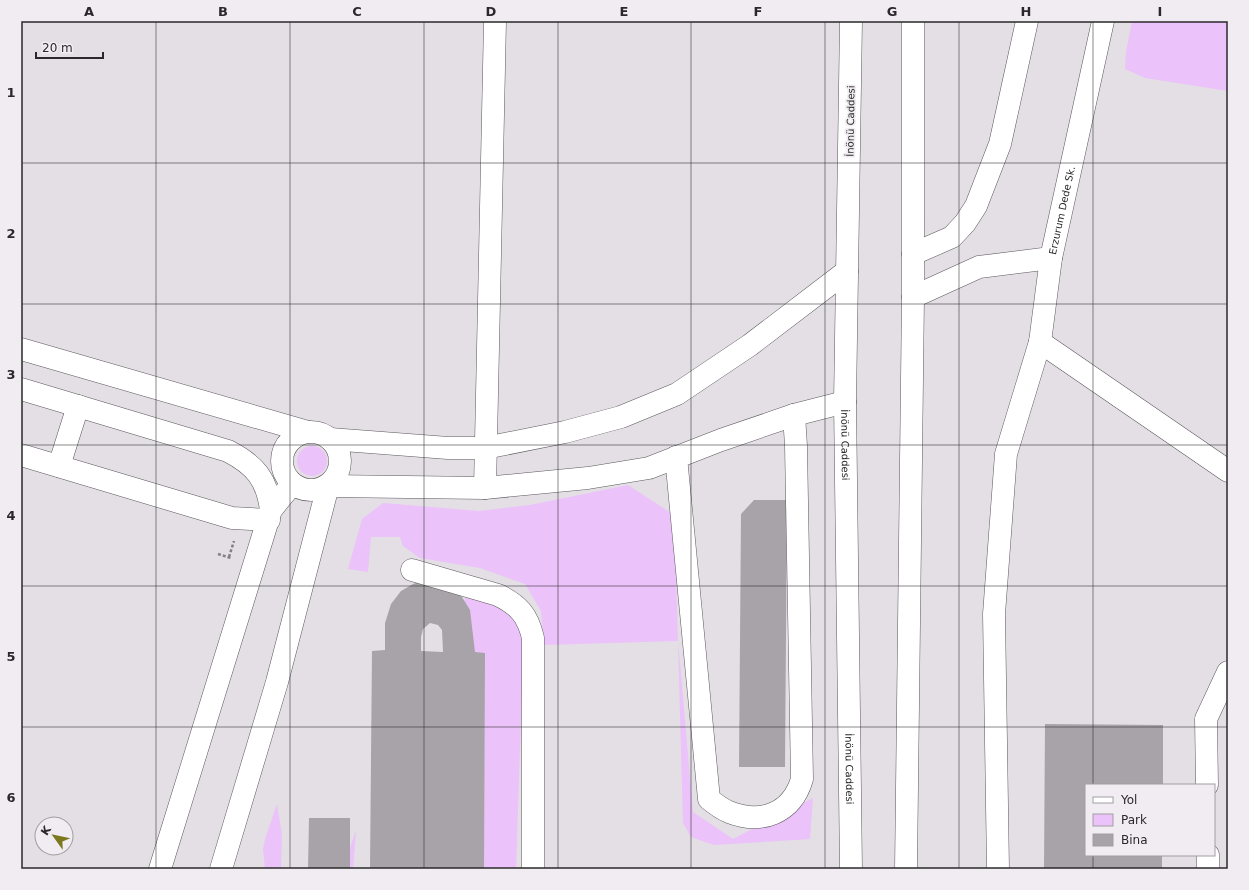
<svg xmlns="http://www.w3.org/2000/svg" width="1249" height="890" font-family="'DejaVu Sans',sans-serif">
<rect width="100%" height="100%" fill="#e3dfe5"/>
<path fill="#ebc2f9" d="M1132 21H1228V91L1145 78 1125 69 1126 52Z
M297 461a15 15 0 1 1 30 0a15 15 0 1 1-30 0Z
M628 485 674 515 678 641 693 812 733 839 813 798 810 839 714 845 691 837 683 823 678 641 544 645 541 611 525 584 480 568 420 558 403 546 400 537H371L368 572 348 569 362 519 383 503 479 511 530 505Z
M491 590 524 628 516 869H466L460 612C467 591 468 592 491 590Z
M277 804 282 835 281 869H265L263 849 265 839Z
M356 830 353 869H343Z"/>
<path fill="#a7a3a9" fill-rule="evenodd" d="M754 500H787L785 767H739L741 514Z
M427 579 451 588 462 597 470 610 475 652 485 653 484 869H370L372 651 385 650V623L391 604 401 591 413 584ZM430 623 438 625 442 630 443 652 421 651V637L423 629Z
M1045 724 1163 725V785H1086V855H1162V869H1044Z
M309 818H350V869H308Z"/>
<g fill="none" stroke-linecap="round" stroke-linejoin="round">
<defs>
<g id="minor">
<path d="M913 254 952 237 965 223 976 206 1000 144 1027 21"/>
<path id="s1" d="M913 297 979 267 1051 258 1103 21"/>
<path d="M1040 342 1228 471"/>
<path d="M21 349 308 432"/>
<path d="M21 389 228 451C255 465 267 479 271 510"/>
<circle cx="311" cy="461" r="29"/>
<path d="M330 439 448 448H485L565 432 621 417 677 394 750 345 847 271"/>
<path d="M21 455 232 518 269 520"/>
<path d="M676 457 709 799C715 804 722 809 729 812 762 825 792 813 802 779L796 446 794 415"/>
<path d="M59 466 78 406"/>
<path d="M485 488 495 21"/>
<path d="M412 570 498 595C519 605 528 616 533 638V869"/>
<path d="M1207 785 1206 719 1228 672"/>
<path d="M1208 855V869"/>
<path d="M160 869 271 510 292 484"/>
<path d="M221 869 277 682 328 486 485 488 588 478 649 468 721 440 794 415 845 402"/>
<path d="M998 869 994 614 1006 454 1040 342 1051 258"/>
</g>
<g id="major">
<path id="s2" d="M851 21 845 402 851 869"/>
<path d="M906 869 913 297V21"/>
</g>
</defs>
<use href="#minor" stroke="#5c585d" stroke-width="23"/>
<use href="#major" stroke="#5c585d" stroke-width="23"/>
<path stroke="#827f83" stroke-width="2.5" stroke-dasharray="3 2" stroke-linecap="butt" d="M218 554 231 558
M229 557 234 541"/>
<use href="#minor" stroke="#fff" stroke-width="22"/>
<use href="#major" stroke="#fff" stroke-width="22"/>
</g>
<path fill="none" stroke="#2a282a" stroke-width="1" stroke-opacity="0.55" d="M156 21V869M290 21V869M424 21V869M558 21V869M691 21V869M825 21V869M959 21V869M1093 21V785M21 163H1228M21 304H1228M21 445H1228M21 586H1228M21 727H1228M1093 855V869"/>
<g text-anchor="middle" stroke-width="3.5" stroke-linejoin="round" paint-order="stroke">
<g font-size="10" fill="#2a282a" stroke="#f1ecf2">
<text transform="translate(850 121) rotate(-89)" y="4">İnönü Caddesi</text>
<text dy="4" stroke="none"><textPath href="#s1" startOffset="194">Erzurum Dede Sk.</textPath></text>
<text dy="4" stroke="none"><textPath href="#s2" startOffset="424">İnönü Caddesi</textPath></text>
<text dy="4" stroke="none"><textPath href="#s2" startOffset="748">İnönü Caddesi</textPath></text>
</g>
</g>
<rect width="1249" height="890" fill="none" stroke="#f1ecf2" stroke-width="44"/>
<rect x="1085" y="784" width="130" height="72" fill="#f1ecf2" stroke="#a19ea2"/>
<rect x="1093" y="797" width="20" height="6" fill="#ffffff" stroke="#a19ea2"/>
<text x="1121" y="804" font-size="12" fill="#2a282a">Yol</text>
<rect x="1093" y="814" width="20" height="12" fill="#ebc2f9" stroke="#a19ea2"/>
<text x="1121" y="824" font-size="12" fill="#2a282a">Park</text>
<rect x="1093" y="834" width="20" height="12" fill="#a7a3a9" stroke="#a19ea2"/>
<text x="1121" y="844" font-size="12" fill="#2a282a">Bina</text>
<g transform="translate(54 836) rotate(303)"><circle r="19" fill="#f1ecf2" stroke="#a19ea2"/>
<path d="M0-3L7 15L0 10L-7 15Z" fill="#7c781e"/>
<text y="-6" font-size="11" font-weight="bold" text-anchor="middle" fill="#2a282a">K</text>
</g>
<path d="M36 52v6h67v-6" fill="none" stroke="#2a282a" stroke-width="2"/>
<text x="42" y="52" font-size="12" fill="#2a282a" stroke="#f1ecf2" stroke-width="3" paint-order="stroke">20 m</text>
<rect x="22" y="22" width="1205" height="846" fill="none" stroke="#2a282a" stroke-width="1.5"/>
<g font-size="13" text-anchor="middle" font-weight="bold" fill="#2a282a">
<text x="89" y="16">A</text>
<text x="223" y="16">B</text>
<text x="357" y="16">C</text>
<text x="491" y="16">D</text>
<text x="624" y="16">E</text>
<text x="758" y="16">F</text>
<text x="892" y="16">G</text>
<text x="1026" y="16">H</text>
<text x="1160" y="16">I</text>
<text x="11" y="97">1</text>
<text x="11" y="238">2</text>
<text x="11" y="379">3</text>
<text x="11" y="520">4</text>
<text x="11" y="661">5</text>
<text x="11" y="802">6</text>
</g>
</svg>
